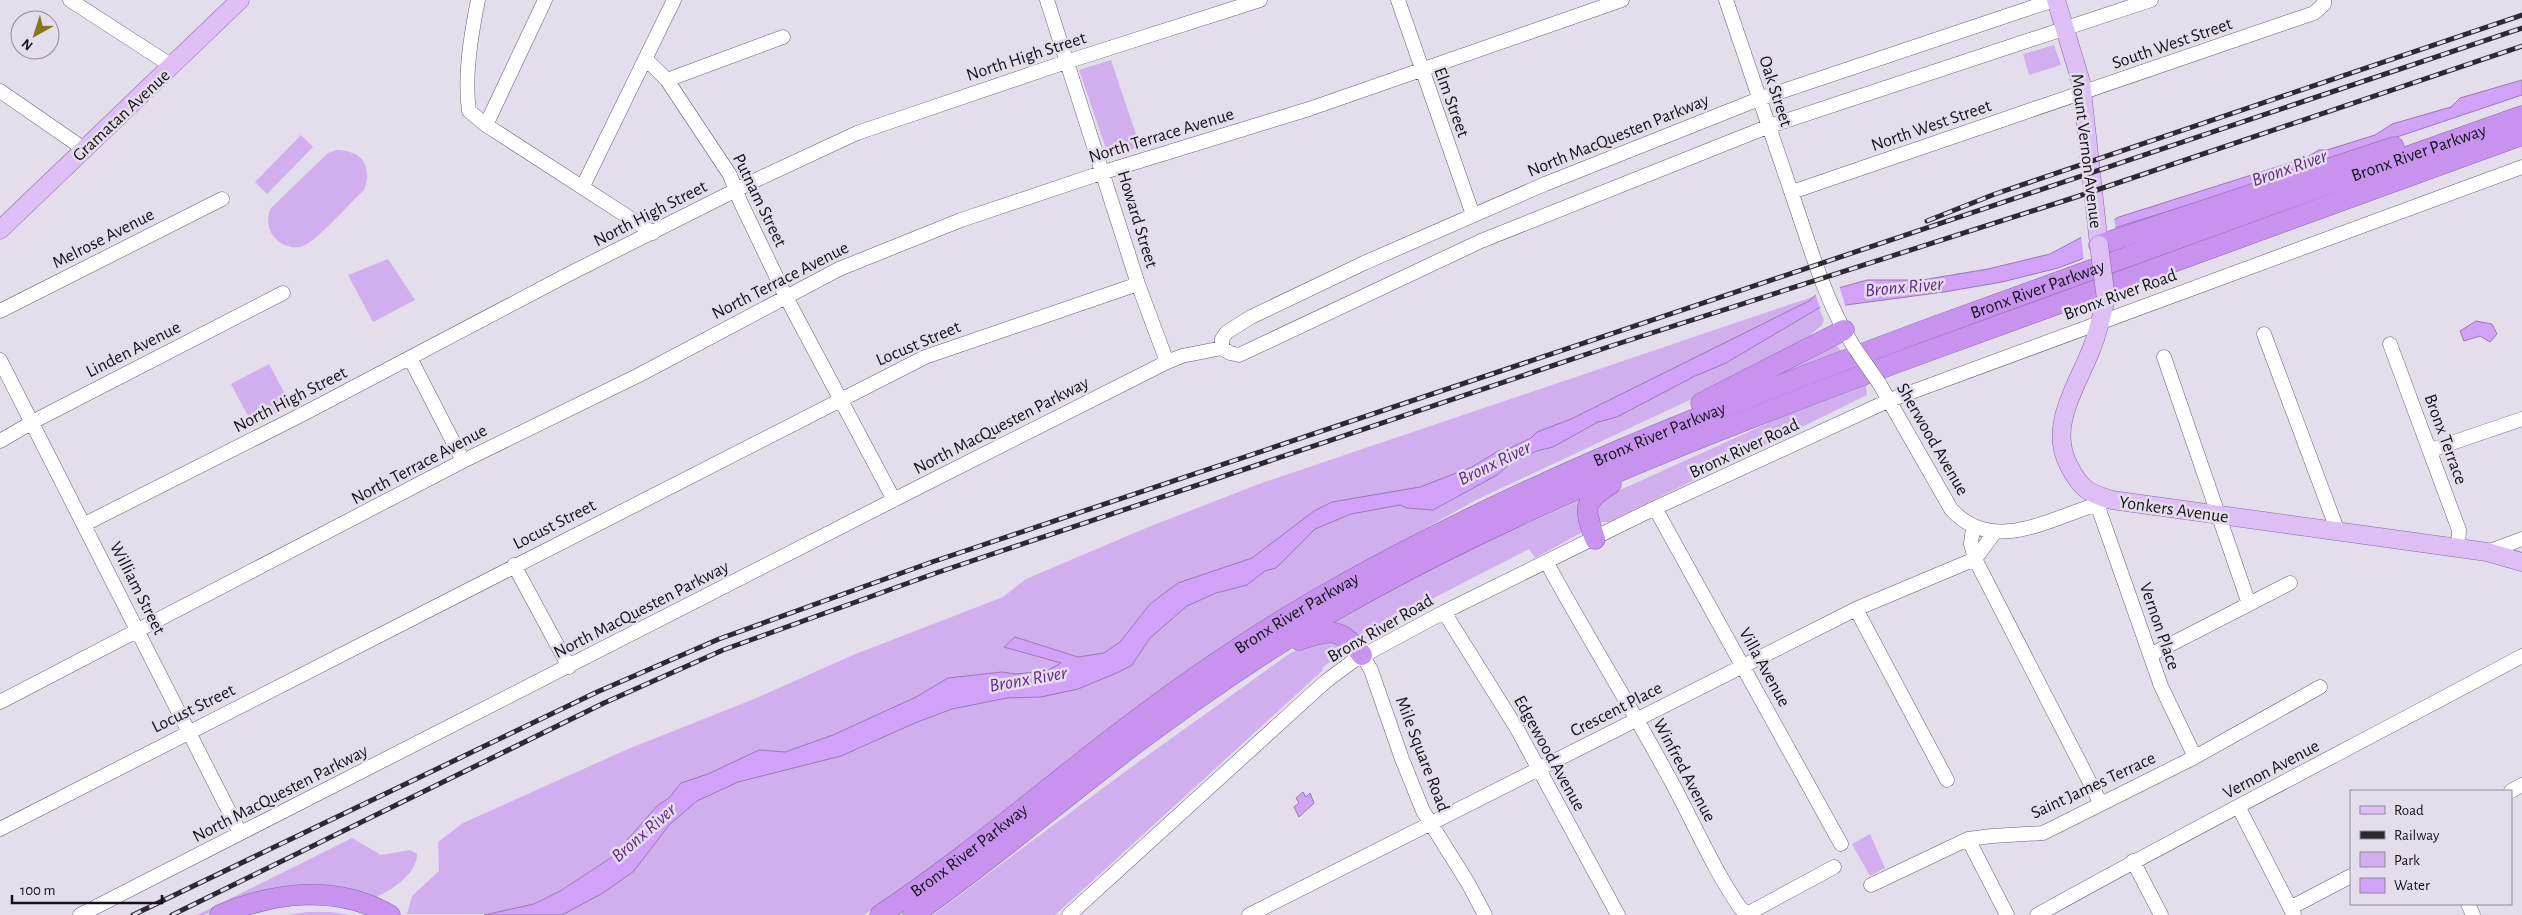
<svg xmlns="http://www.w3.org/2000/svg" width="2522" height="915" font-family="'Alegreya Sans',sans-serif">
<rect width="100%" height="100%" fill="#e4ddeb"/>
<path fill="#d1afee" d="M2054 45 2061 65 2029 75 2023 54Z
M1111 60 1140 146 1109 157 1079 70Z
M301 135 313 147 267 194 255 182Z
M336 150C362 150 373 166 364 190 348 205 324 233 307 244 297 251 282 246 275 238 267 229 267 219 270 209L328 153Z
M388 259 415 300 373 322 348 275Z
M1815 296 1809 301 1571 419 1537 432 1531 438 1504 451H1498L1472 467 1420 487 1332 502 1314 511 1252 558 1178 583 1150 604 1120 642 1104 653 1078 657 1015 637 1004 647 1062 663 1047 671 1015 674 1002 672 948 678 916 697 833 735 785 752 759 750 708 774 681 783 669 798 658 805 612 857 559 891 534 904 495 914H407L412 896 439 871 438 842 463 823 628 749 754 699 853 655 1003 597 1026 579 1146 528 1259 484Z
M1819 308 1824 320 1822 325 1796 347 1726 383 1476 500 1347 572 864 915H562L603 893 634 871 669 825 697 801 738 782 841 756 915 723 952 709 1007 698 1041 697 1078 689 1119 672 1132 665 1150 638 1187 606 1216 593 1247 585 1265 571 1276 568 1315 529 1351 514 1400 505 1407 508 1433 510 1497 475 1512 462 1537 451 1554 447 1598 422 1617 417 1695 376 1726 363Z
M1836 345 1842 352 1740 391Z
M269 364 291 405 253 425 231 384Z
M1866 384 1867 395 1609 522H1597L1593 505 1600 499 1793 412Z
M1583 499V531L1579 534 1535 558 1529 549 1364 634 1369 643 1364 646 1324 628 1407 582 1488 541Z
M1328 636 1347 648 1322 668 1323 670 1055 915H933L1130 768 1289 654 1316 639Z
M1870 834 1885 868 1870 876 1852 844Z
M352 838 381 855 410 850 417 854C417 874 392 890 376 897L231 903 205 915H197Z
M307 912H331L350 915H287Z"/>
<path fill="#d2a2f9" stroke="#9977b5" d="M2522 80V95L2254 185 2117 227 2082 259 2058 268 2002 282 1944 292 1846 305H1824L1726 363 1695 376 1617 417 1598 422 1553 447 1537 451 1512 462 1497 475 1433 510 1407 508 1400 505 1351 514 1315 529 1276 568 1265 571 1247 585 1216 593 1187 606 1150 638 1132 665 1119 672 1078 689 1041 697 1007 698 952 709 915 723 841 756 738 782 697 801 669 825 634 871 603 893 562 915H484L534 904 560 891 612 857 658 805 669 798 681 783 708 774 759 750 785 752 833 735 916 697 948 678 1002 672 1015 674 1047 671 1061 663 1004 647 1015 637 1078 657 1104 653 1120 642 1150 604 1178 583 1252 558 1314 511 1332 502 1420 487 1472 467 1498 451H1504L1531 438 1537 432 1571 419 1809 301 1817 294 1867 280H1922L1988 269 2050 254 2119 217 2305 158 2319 150H2327L2375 135 2392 124 2451 107 2460 98Z
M2476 321 2492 324 2497 334 2490 342 2480 336 2464 341 2460 331Z
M1303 792 1306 797 1310 793 1314 803 1299 817 1294 807 1299 803 1296 798Z"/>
<path fill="#e4ddeb" d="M2114 217 2116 231 2084 261 2081 235Z
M1839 285 1846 308 1825 307 1821 310 1815 293Z"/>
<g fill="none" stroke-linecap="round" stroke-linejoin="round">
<defs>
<path id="minor" d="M70 0 172 66
M478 0C471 35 464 76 469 111L486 125 653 233
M1047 0 1138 284 1167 362
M1398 0 1473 215
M1726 0C1749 69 1773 137 1796 206 1812 253 1827 305 1854 347
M647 60 667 80 730 175 740 201 786 297 894 500
M667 80 783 37
M0 91 84 149
M486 125 545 0
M583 186 674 0
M1792 192 2314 13 2324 4V0
M0 311 222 199
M2264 334 2338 532
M2390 344 2459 530 2458 548
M1222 348V339L1227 332 1251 317 1364 263 1545 184 1759 99 2054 0
M2164 357 2249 604
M410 358 463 461
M0 360 240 833
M1879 383 1951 509C1996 559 2059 512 2112 500
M0 441 40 418 283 293
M2431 450 2522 419
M2097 504 2161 686 2195 757
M1655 508 1841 844
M85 524 303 414 569 274 756 180 857 133 1066 62 1260 0
M1973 527 1971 544 1975 559 2101 804
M2487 552 2522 539
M1547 563C1585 633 1627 700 1665 770 1691 816 1711 866 1741 909L1749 913 1834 867
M514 565 569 667
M1856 609 1947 780
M1444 612 1516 727 1618 915
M1362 655 1371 670 1402 759 1423 811 1468 883 1485 915
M2150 655 2290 583
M0 702 463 461 639 375 839 269 961 220 1104 172 1309 109 1622 0
M2511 791 2522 785
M2239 808 2294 915
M0 829 925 357 1138 284
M1968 839 2007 915
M2133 861 2161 915
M1871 885 1968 839 1992 836 2043 833 2195 757 2320 687
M2468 904 2473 915
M2290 908 2351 876
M80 915 919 487 1167 362 1182 356 1222 348 1230 353 1239 355 1481 241 1767 127 2151 0
M1069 915 1325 682 1353 661 1444 612 1655 508 1890 400 2522 167
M1249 915 1856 609 1975 559 1995 532
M2037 915C2197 826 2360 743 2522 656"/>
<path id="major" d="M2056 0 2081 82 2099 245
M0 230 240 0
M2106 299C2101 316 2098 334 2091 350 2076 388 2048 427 2069 466 2081 489 2088 493 2112 500L2487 552 2522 562"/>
<g id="highway">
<path d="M2099 245 2394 147"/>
<path d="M1701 403 1844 330"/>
<path d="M1595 539C1584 508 1582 502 1611 484"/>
<path d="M1299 640C1331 629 1340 627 1362 655"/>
<path d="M220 915C274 892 337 884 390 915"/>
<path id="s1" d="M880 915C963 860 1037 796 1115 736 1179 687 1245 641 1314 601 1512 486 1726 404 1939 325 2133 254 2327 184 2522 116"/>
<path d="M913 915C990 861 1061 800 1135 744 1198 697 1263 652 1330 613 1510 509 1707 433 1901 361 2107 284 2314 209 2522 135"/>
</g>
</defs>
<use href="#minor" stroke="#66606c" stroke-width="15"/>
<use href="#major" stroke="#8866a3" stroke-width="19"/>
<use href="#highway" stroke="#8866a3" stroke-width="21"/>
<use href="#minor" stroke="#fff" stroke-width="14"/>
<use href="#major" stroke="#ddbef5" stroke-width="18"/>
<use href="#highway" stroke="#c793ef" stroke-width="20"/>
<defs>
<path id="rail" d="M1927 221 1995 194 2522 15
M133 915 597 692 719 639 932 562 2522 28
M172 915 604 703 723 650 936 573 1611 346 2076 197 2522 46"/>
</defs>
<use href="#rail" stroke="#2c2a30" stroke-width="5"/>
<use href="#rail" stroke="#e4ddeb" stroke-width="3" stroke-dasharray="9" stroke-linecap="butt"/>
<defs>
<path id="minor-bridge" d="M1854 347 1879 383"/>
<path id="major-bridge" d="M2099 245 2106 299"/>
</defs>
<use href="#minor-bridge" stroke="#66606c" stroke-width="15" stroke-linecap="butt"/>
<use href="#major-bridge" stroke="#8866a3" stroke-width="19" stroke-linecap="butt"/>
<use href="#minor-bridge" stroke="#fff" stroke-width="14"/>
<use href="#major-bridge" stroke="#ddbef5" stroke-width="18"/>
</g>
<g text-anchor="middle" stroke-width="5" stroke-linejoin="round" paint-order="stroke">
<g font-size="18" fill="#141217" stroke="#e4ddeb">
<text transform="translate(2172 43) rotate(-19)" y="6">South West Street</text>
<text transform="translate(1026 56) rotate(-18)" y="6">North High Street</text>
<text transform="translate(1776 91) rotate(72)" y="6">Oak Street</text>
<text transform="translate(1452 102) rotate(70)" y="6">Elm Street</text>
<text transform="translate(121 115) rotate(-43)" y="6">Gramatan Avenue</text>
<text transform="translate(1931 125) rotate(-19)" y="6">North West Street</text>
<text transform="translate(1161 135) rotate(-17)" y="6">North Terrace Avenue</text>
<text transform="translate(1618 135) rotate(-22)" y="6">North MacQuesten Parkway</text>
<text transform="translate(2087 151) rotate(83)" y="6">Mount Vernon Avenue</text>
<text dy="6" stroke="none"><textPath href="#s1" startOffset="1730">Bronx River Parkway</textPath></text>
<text transform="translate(760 200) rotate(64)" y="6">Putnam Street</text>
<text transform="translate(650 213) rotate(-27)" y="6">North High Street</text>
<text transform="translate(1138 219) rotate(73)" y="6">Howard Street</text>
<text transform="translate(103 238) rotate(-27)" y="6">Melrose Avenue</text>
<text transform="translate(780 280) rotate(-27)" y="6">North Terrace Avenue</text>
<text dy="6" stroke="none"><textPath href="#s1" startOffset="1325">Bronx River Parkway</textPath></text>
<text transform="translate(2120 294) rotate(-20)" y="6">Bronx River Road</text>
<text transform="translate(918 343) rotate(-23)" y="6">Locust Street</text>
<text transform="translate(133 349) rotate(-27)" y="6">Linden Avenue</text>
<text transform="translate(290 399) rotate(-27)" y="6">North High Street</text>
<text transform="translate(1001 425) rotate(-27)" y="6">North MacQuesten Parkway</text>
<text dy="6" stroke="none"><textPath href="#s1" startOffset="920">Bronx River Parkway</textPath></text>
<text transform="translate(1933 439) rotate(60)" y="6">Sherwood Avenue</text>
<text transform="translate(2446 439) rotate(70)" y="6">Bronx Terrace</text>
<text transform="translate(1744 448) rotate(-25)" y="6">Bronx River Road</text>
<text transform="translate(419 464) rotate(-28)" y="6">North Terrace Avenue</text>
<text transform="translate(2174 509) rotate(8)" y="6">Yonkers Avenue</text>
<text transform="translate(554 524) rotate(-27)" y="6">Locust Street</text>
<text transform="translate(138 588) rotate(63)" y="6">William Street</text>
<text transform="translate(641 609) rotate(-27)" y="6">North MacQuesten Parkway</text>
<text dy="6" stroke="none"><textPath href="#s1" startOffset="515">Bronx River Parkway</textPath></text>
<text transform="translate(2160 626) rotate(71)" y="6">Vernon Place</text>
<text transform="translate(1380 628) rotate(-30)" y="6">Bronx River Road</text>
<text transform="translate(1765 667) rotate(61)" y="6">Villa Avenue</text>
<text transform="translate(193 708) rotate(-26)" y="6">Locust Street</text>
<text transform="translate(1616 709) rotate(-27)" y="6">Crescent Place</text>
<text transform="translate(1550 753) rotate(61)" y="6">Edgewood Avenue</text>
<text transform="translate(1423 754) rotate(69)" y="6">Mile Square Road</text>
<text transform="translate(2271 769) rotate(-28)" y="6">Vernon Avenue</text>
<text transform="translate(1685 770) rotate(62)" y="6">Winfred Avenue</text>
<text transform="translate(2093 785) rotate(-25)" y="6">Saint James Terrace</text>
<text transform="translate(280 793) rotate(-27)" y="6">North MacQuesten Parkway</text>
<text dy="6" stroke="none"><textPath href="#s1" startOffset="110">Bronx River Parkway</textPath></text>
</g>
<g font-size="19" font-style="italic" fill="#65288b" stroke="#e4ddeb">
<text transform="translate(2289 167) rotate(-19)" y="7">Bronx River</text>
<text transform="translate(1904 286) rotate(-5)" y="7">Bronx River</text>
<text transform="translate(1494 462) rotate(-26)" y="7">Bronx River</text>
<text transform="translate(1028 678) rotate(-10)" y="7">Bronx River</text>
<text transform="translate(643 832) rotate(-41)" y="7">Bronx River</text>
</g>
</g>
<rect x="2350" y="790" width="162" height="115" fill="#e4ddeb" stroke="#918c96"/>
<rect x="2360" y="806" width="25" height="8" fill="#ddbef5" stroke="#918c96"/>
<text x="2394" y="815" font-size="15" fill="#141217">Road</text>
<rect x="2360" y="831" width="25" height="8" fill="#2c2a30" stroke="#918c96"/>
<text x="2394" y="840" font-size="15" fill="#141217">Railway</text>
<rect x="2360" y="852" width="25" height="15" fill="#d1afee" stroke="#918c96"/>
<text x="2394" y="865" font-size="15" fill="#141217">Park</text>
<rect x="2360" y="878" width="25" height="15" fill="#d2a2f9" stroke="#918c96"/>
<text x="2394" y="890" font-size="15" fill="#141217">Water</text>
<g transform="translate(35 35) rotate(219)"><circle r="24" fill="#e4ddeb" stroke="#918c96"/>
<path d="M0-4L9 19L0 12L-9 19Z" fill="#87771b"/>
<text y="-8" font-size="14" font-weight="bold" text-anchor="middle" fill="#141217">N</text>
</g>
<path d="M12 895v8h150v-8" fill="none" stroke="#141217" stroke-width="2.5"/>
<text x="20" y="895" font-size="15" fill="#141217" stroke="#e4ddeb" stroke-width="4" paint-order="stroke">100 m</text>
</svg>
